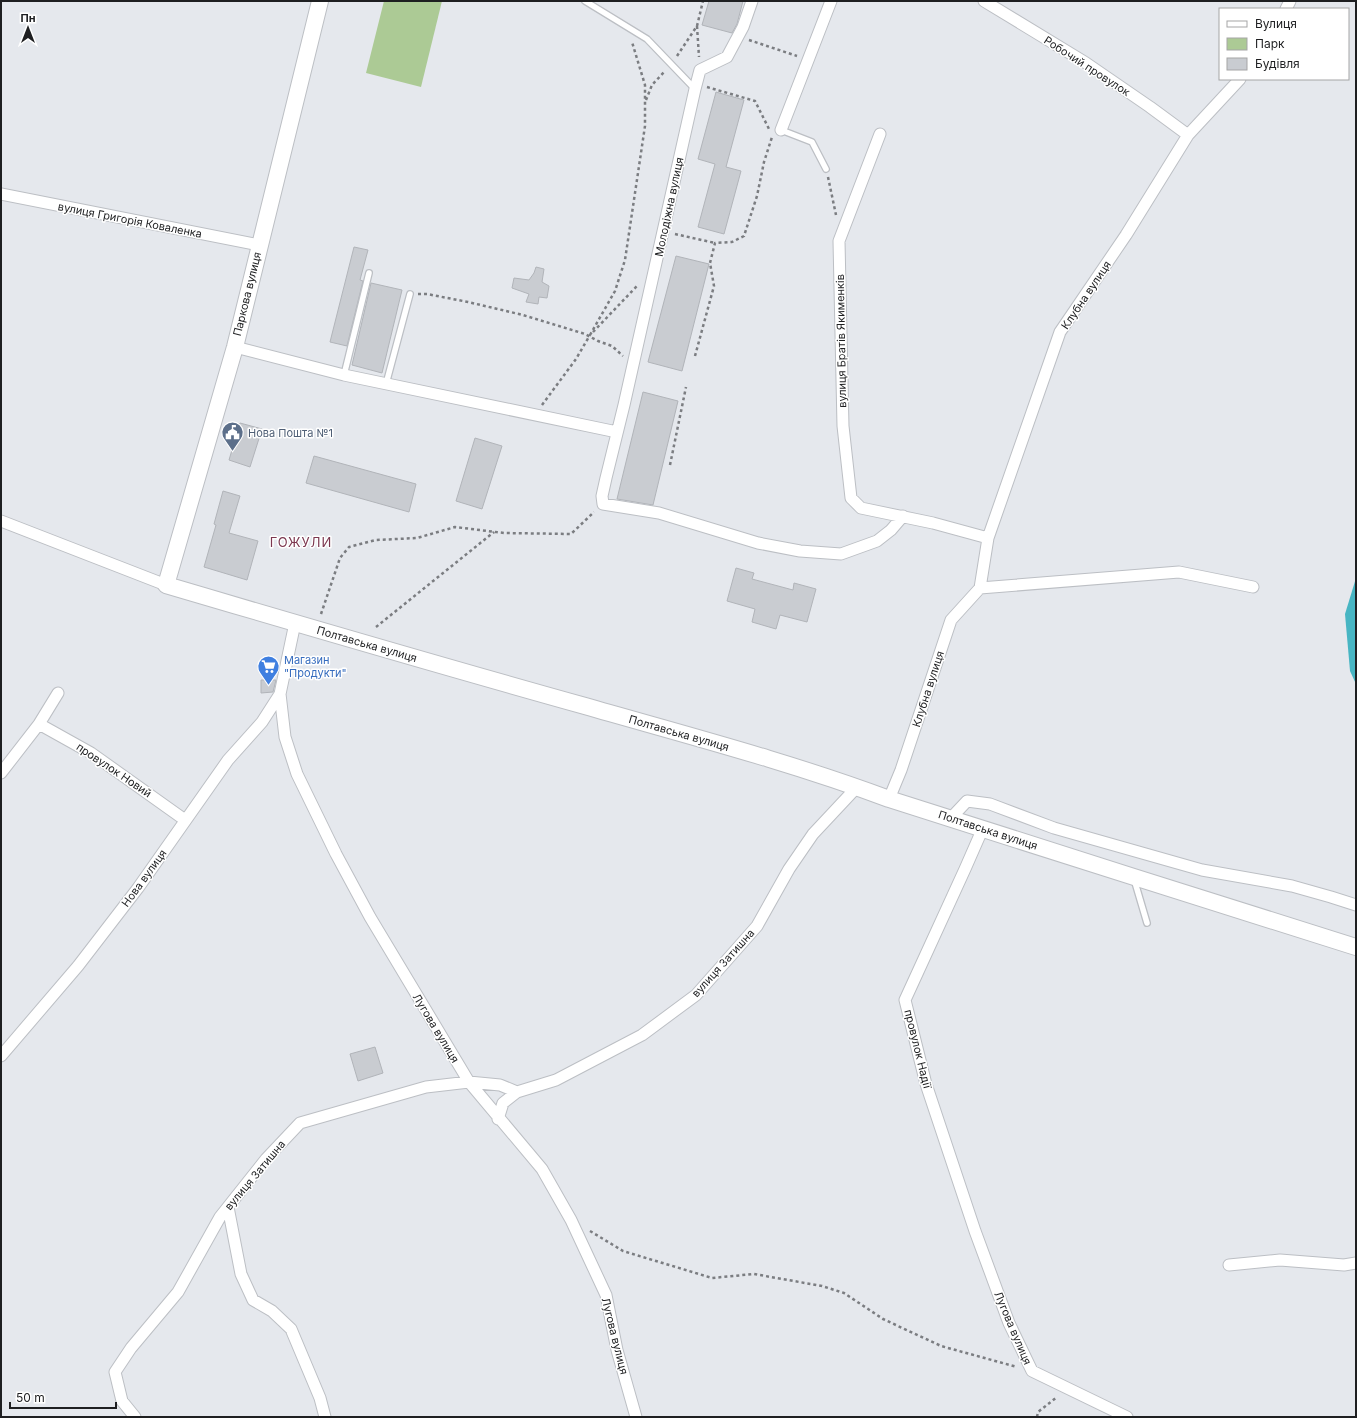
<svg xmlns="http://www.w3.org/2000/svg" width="1357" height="1418" font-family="Inter,sans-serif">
<rect width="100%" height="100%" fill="#e5e8ed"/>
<path fill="#acca95" d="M384 1H442L421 87 366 73Z"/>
<path fill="#47b5c3" d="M1356 578V684L1350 671 1345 614Z"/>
<path fill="#c9ccd1" stroke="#b1b4b9" d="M709 1H743L737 24 732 33 702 25Z
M716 92 744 100 726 167 741 171 724 234 698 227 715 164 698 159Z
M354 247 368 250 360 280 363 281 347 346 330 342Z
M676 256 709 264 682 371 648 362Z
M536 267 544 269 542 282 549 286 547 298 539 297 538 304 526 302 529 294 512 288 514 278 529 280 534 273Z
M371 283 402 290 382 373 352 365Z
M643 392 678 401 653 505 617 499Z
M240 423 262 429 250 467 229 460Z
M475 438 502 446 482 509 456 501Z
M314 456 416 484 409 512 306 483Z
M223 491 240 496 229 533 258 541 247 580 204 567 216 525 214 524Z
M736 568 754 573 752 579 793 590 794 583 816 589 807 622 780 615 776 629 752 622 755 609 727 601Z
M261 680H276L273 692 261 693Z
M375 1047 383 1073 358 1081 350 1054Z"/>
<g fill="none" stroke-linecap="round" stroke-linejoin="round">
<defs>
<path id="lane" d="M585 1 647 39 695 89
M781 130 812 142 826 169
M344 375 369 273
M386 384 410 294
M1134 879 1147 923"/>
<path id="street" d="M752 1 743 27 727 57 700 70 695 89 624 405 606 478 602 496 603 504 659 513 758 543 800 551 841 554 877 541 891 530 903 516
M984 1 1086 63 1150 107 1188 135
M1286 9 1290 1
M781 130 831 1
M880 134 839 241 843 426 851 498 861 508 933 523 988 538
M1 194 259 245
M235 347 344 375 617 432
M1 521 166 585
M980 588 1179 572 1253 587
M295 623 280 694 285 737 297 774 336 854 370 917 469 1082 542 1169 571 1220 606 1295 617 1350 636 1417
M39 724 91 753 185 820
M1 773 39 724 58 693
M889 799 901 770 951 620 980 588 988 538 1060 332 1126 235 1188 135 1240 79
M951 818 967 801 990 804 1054 828 1202 870 1292 886 1331 897 1356 905
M983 828 965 869 905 1000 926 1084 975 1231 1009 1323 1032 1371 1127 1417
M1 1056 78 966 138 888 228 760 262 722 280 694
M498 1119 503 1103 517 1092 556 1080 642 1035 696 995 757 926 789 869 813 834 857 787
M228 1207 241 1274 253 1300 272 1311 291 1329 320 1398 325 1417
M1229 1265 1280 1260 1344 1265 1356 1263
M135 1417 122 1401 115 1372 131 1348 178 1292 220 1217 266 1159 300 1123 426 1087 469 1082 500 1085 517 1092"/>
<path id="secondary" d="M320 1 235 347 166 585C305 626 445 667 585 706 686 735 790 762 889 799L1134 877 1356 947"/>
</defs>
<use href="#lane" stroke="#bcbfc4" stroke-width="8"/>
<use href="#street" stroke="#bcbfc4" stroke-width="13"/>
<use href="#secondary" stroke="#bcbfc4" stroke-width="18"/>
<path stroke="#7b7d81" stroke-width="2.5" stroke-dasharray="3 3" stroke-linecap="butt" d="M697 26 699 57
M749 40 797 56
M677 56 697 26 703 1
M707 87 755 101 769 129
M646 100 652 85 665 71
M828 177 836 215
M675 234 715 243
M418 294H427L468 302 523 315 585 334 598 341 612 346 623 356
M593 332 637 286
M590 335 615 291 625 260 645 126V85L632 42
M695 356 714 286 710 263 715 243 732 242 744 236 757 196 764 162 772 137
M542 405 576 359 590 335
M670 465 686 387
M321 614 340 558 349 547 376 540 417 538 455 527 504 533 571 534 594 512
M376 627 494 532
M590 1231 623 1251 712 1278 754 1274 822 1286 844 1293 883 1319 941 1346 1017 1367
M1037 1417 1038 1412 1057 1397"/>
<use href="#lane" stroke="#fff" stroke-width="5.5"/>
<use href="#street" stroke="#fff" stroke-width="11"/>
<use href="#secondary" stroke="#fff" stroke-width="16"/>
</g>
<defs>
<symbol id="civic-pin" viewBox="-11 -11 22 30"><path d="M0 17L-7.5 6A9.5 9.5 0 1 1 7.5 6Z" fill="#5c6f8a" stroke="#fff"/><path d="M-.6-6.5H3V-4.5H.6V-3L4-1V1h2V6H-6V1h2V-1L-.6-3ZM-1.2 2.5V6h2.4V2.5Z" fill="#fff"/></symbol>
<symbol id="supermarket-pin" viewBox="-11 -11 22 30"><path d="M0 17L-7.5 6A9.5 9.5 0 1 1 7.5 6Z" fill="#3f7fe0" stroke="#fff"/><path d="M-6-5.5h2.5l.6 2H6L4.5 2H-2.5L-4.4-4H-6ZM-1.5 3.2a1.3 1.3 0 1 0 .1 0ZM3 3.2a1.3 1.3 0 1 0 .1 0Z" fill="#fff"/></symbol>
</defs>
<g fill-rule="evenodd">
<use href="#civic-pin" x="220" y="420" width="25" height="34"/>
<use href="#supermarket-pin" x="256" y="654" width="25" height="34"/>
</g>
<g text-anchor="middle" stroke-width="3" stroke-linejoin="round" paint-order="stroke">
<g font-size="11" fill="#1e1f21" stroke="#fff">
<text transform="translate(1087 66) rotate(33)" y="4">Робочий провулок</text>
<text transform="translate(669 207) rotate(-78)" y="4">Молодіжна вулиця</text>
<text transform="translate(130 220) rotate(11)" y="4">вулиця Григорія Коваленка</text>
<text transform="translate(247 294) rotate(-76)" y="4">Паркова вулиця</text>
<text transform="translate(1086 295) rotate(-56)" y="4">Клубна вулиця</text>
<text transform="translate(841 341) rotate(-91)" y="4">вулиця Братів Якименків</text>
<text transform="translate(367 644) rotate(16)" y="4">Полтавська вулиця</text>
<text transform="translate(928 689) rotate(-72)" y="4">Клубна вулиця</text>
<text transform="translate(679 733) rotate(16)" y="4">Полтавська вулиця</text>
<text transform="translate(114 770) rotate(34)" y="4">провулок Новий</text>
<text transform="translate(988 830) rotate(18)" y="4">Полтавська вулиця</text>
<text transform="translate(144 878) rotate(-54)" y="4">Нова вулиця</text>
<text transform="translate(723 963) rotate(-48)" y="4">вулиця Затишна</text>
<text transform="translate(436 1028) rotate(59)" y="4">Лугова вулиця</text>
<text transform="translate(918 1049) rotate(76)" y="4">провулок Надії</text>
<text transform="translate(255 1175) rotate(-50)" y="4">вулиця Затишна</text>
<text transform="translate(1013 1328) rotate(67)" y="4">Лугова вулиця</text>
<text transform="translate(615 1336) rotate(76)" y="4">Лугова вулиця</text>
</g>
<g font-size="11" fill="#4e5e75" stroke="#fff" text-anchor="start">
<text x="248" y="437">Нова Пошта №1</text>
</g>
<g font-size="11" fill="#366cbe" stroke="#fff" text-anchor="start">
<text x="284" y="664">Магазин<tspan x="284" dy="13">"Продукти"</tspan></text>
</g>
<g font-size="13" letter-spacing="1" fill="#7c374f" stroke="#fff">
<text x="301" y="547">ГОЖУЛИ</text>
</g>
</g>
<rect width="1357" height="1418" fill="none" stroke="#1e1f21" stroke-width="4"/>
<rect x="1219" y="8" width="130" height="72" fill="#ffffff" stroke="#a5a5a6"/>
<rect x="1227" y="21" width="20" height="6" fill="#ffffff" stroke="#a5a5a6"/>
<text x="1255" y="28" font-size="12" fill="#1e1f21">Вулиця</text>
<rect x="1227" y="38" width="20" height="12" fill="#acca95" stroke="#a5a5a6"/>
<text x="1255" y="48" font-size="12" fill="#1e1f21">Парк</text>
<rect x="1227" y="58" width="20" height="12" fill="#c9ccd1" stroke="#a5a5a6"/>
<text x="1255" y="68" font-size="12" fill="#1e1f21">Будівля</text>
<g transform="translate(28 28)" stroke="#ffffff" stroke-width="3" paint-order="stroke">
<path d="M0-3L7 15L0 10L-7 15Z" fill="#1e1f21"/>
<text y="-6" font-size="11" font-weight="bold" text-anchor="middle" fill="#1e1f21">Пн</text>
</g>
<path d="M10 1402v6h106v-6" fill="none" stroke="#1e1f21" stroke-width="2"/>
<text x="16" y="1402" font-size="12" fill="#1e1f21" stroke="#ffffff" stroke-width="3" paint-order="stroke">50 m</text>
</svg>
